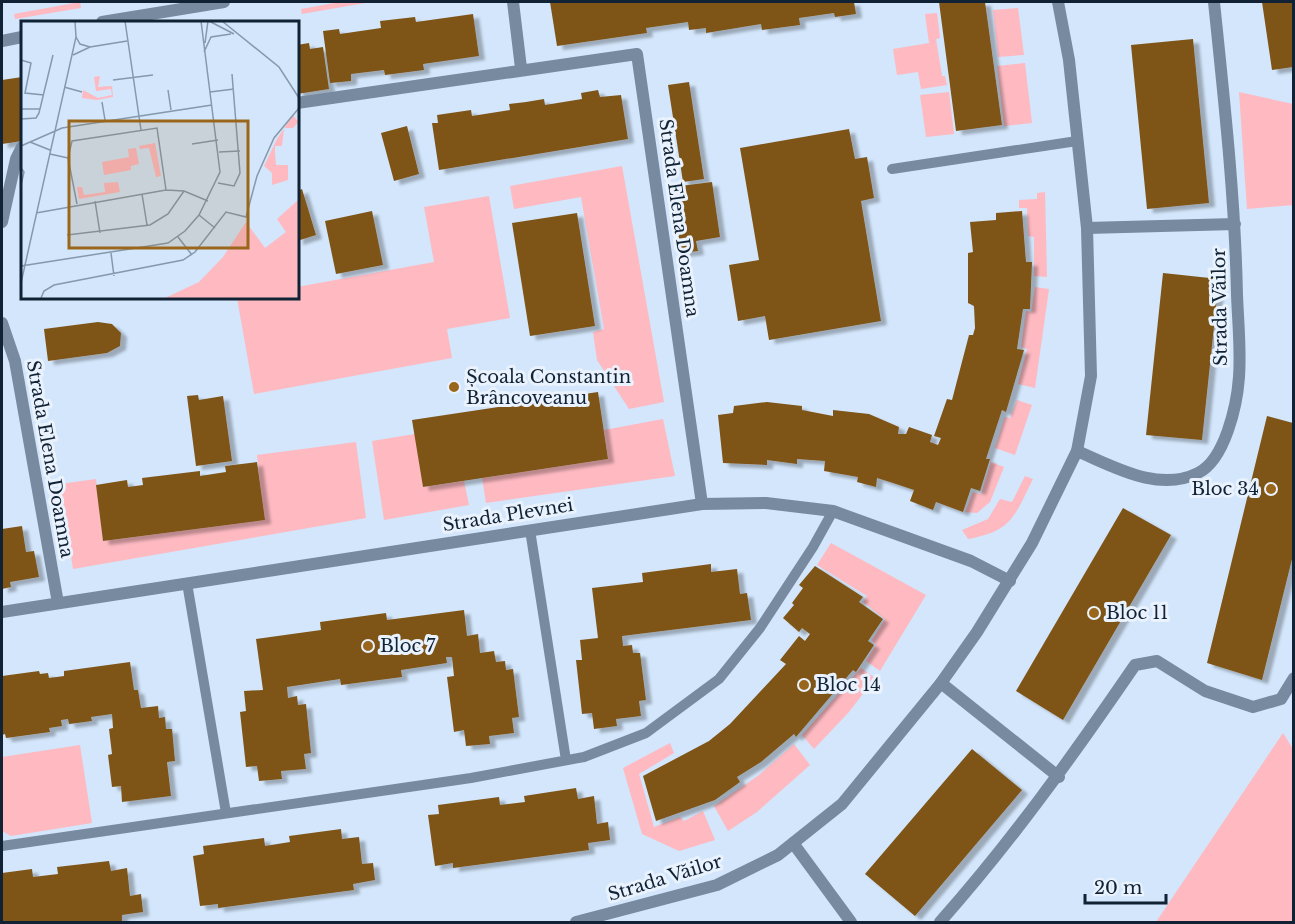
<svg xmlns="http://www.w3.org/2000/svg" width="1295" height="924" font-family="'Libre Baskerville',serif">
<defs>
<filter id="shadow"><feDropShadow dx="6" dy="4" stdDeviation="1.5" flood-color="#0004"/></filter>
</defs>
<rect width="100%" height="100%" fill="#d3e6fb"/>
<path fill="#feb9c1" d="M80 2 81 8 15 19 14 14Z
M340 2H371L302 14 301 9Z
M1018 8 1024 55 998 57 993 10Z
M937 13 940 38 936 39 942 76H945L947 85 921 89 918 72 897 75 893 49 929 43 925 14Z
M1025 63 1032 123 1004 126 997 66Z
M949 92 954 134 926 137 920 95Z
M1239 92 1293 104V205L1247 209Z
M622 166 664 402 629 409 597 360 593 332 604 329 581 197 514 209 510 186Z
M1045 192 1047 277 1034 276V237L1028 236 1027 208H1019V200L1037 199V193Z
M489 196 510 318 447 329 452 358 254 394 237 298 297 297V287L434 262 424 207Z
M1035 287 1049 289 1035 388 1018 384 1027 349 1021 347 1026 311 1031 312Z
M1017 400 1032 405 1015 455 995 448 1005 417 1010 418Z
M663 419 675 476 486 503 482 478 608 459 604 430Z
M415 434 423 487 464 481 469 505 384 520 372 441Z
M356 442 366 518 73 569 60 484 96 479 103 541 264 520 257 455Z
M991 462 1004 467 990 502 977 513 965 512 973 492 981 494Z
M1025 476 1033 479C1014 517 1012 531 968 539L962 530 988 519 1000 499 1012 502Z
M831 543 926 595 880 671 866 661 876 645 872 640 885 619 863 602 867 596 817 565Z
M861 668 875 678 849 712 814 749 802 735Z
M1283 733 1293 749V922H1156Z
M670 743 674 753 639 774 654 827 680 817 684 821 703 811 715 840 679 851 642 834 623 768Z
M794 744 810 765 757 812 728 831 714 806 759 775Z
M80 745 92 823 11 836 2 831V757Z"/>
<path fill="#7e5418" filter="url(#shadow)" d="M550 2H854L856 14 835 17 834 13 799 18 800 25 762 30 761 24 706 33V28L689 30 688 22 646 28 647 33 557 46Z
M939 2H985L1002 125 956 131Z
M1262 2H1293V67L1272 70Z
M473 14 479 56 423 64 424 70 385 75 384 70 351 74V81L330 83 323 31 339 29 340 34 381 28 380 21 415 17 416 22Z
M1193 39 1209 203 1147 209 1131 45Z
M309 43 310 49 323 47 329 89 297 94V45Z
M22 77V141L2 144V80Z
M689 82 704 179 683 182 668 85Z
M598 90 600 97 621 95 628 139 439 170 432 123H438L437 115 471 110 472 116 510 110 509 104 526 102 544 99 545 105 582 99 581 93Z
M407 126 419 174 394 181 381 133Z
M849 129 855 159 867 157 874 198 861 201 881 321 769 340 765 316 738 321 729 265 759 260 740 148Z
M712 182 720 237 696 241 698 251 681 253 674 205 679 204 678 193 681 192 680 186Z
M302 189 316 235 297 241V191Z
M372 211 383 265 336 274 325 221Z
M1022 211 1026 262H1032L1030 309H1023L1017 349 1024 350 1006 412 1002 410 986 459H990L980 491 971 488 963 512 936 502 933 510 910 501 914 490 890 482 877 478 876 487 857 482 858 477 824 471 825 461 797 459V464L767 460V465L723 463 718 415 733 413 734 406 767 402 802 406V410L833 416V410L869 414 899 427 898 434H906L909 427 932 435 930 442 938 445 941 438 934 436 947 399 952 400 969 335H973L975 328 974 306 968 303V253L973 252 970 222 996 220V213Z
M577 213 595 326 530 336 512 223Z
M1163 273 1219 279 1202 440 1146 435Z
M98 322 112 324 121 333 120 346 107 353 48 361 44 329Z
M598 392 608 459 423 487 412 420Z
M198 395 199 400 223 396 232 461 196 466 187 396Z
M1267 416 1293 423V555L1262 680 1207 663Z
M257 462 265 520 103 541 96 485 127 480 128 487 143 485 142 478 200 471V476L226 472 225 466Z
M1123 508 1171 535 1063 720 1016 691Z
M22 526 26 552 34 551 39 577 10 582 11 587 2 589V529Z
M711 564V572L737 569 740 594 747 593 751 620 622 636 623 646 632 645 633 653H640L646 700 639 701 641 716 616 719 617 726 594 729 592 713 582 714 576 660H582L580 640 598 638 592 588 643 582 642 573Z
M815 566 863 597 859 602 883 619 868 641 874 645 856 672 853 670 796 737 794 734 761 762 737 777 740 782 715 800 656 821 643 776 709 741 730 724 786 664 780 660 799 636 805 641 810 634 802 628 799 632 783 618 794 605 792 603 803 588 799 585Z
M464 610 467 636 478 634 480 653 494 651 496 662 505 661 506 670 513 669 519 717 512 718 514 733 489 736 490 744 466 746 464 730 454 732 447 677 454 676 452 657H446L447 663 401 670 402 677 341 685 340 679 287 687 288 698 297 696 298 705 306 704 311 753 304 754 306 769 281 771 282 779 259 781 257 766 246 767 240 712 246 711 244 691 263 690 256 639 321 630 320 622 386 613 387 620Z
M130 662 134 690H138L141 708 158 706 159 718 165 717 166 729H172L175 761 167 762 171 796 122 802 121 786 112 787 108 755 112 754 109 729 113 728 112 714 91 717 92 721 69 724 68 719 61 720 62 726 49 728 50 732 6 738 5 734 2 735V676L39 671 40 674 48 673 49 678 64 676V671Z
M972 749 1022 790 915 916 865 874Z
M576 788 578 799 594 796 597 824 608 822 610 840 588 843 589 850 453 868V863L435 866 428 815 439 814 438 805 499 797 500 805 525 802 524 796Z
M341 829 342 839 359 837 362 864 373 863 375 880 353 884 354 890 218 908V904L200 906 193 856 204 854 203 846 264 838 265 846 290 842 289 836Z
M109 861 111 871 127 868 130 896 141 894 143 912 122 915V922H2V873L32 869 33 877 58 874 57 867Z"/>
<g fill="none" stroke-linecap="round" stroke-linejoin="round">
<path stroke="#778a9f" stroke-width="10" d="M892 169 1077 141
M530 530 566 760
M187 583 226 813
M2 846 471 778 584 757 646 733 719 679 760 628 813 547 833 511"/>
<path stroke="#778a9f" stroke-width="12" d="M513 2 521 68
M297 103 637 54 702 504
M2 222 16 159 22 147
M1087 228 1235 224
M2 323 15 361 58 603
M1077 451C1113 466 1158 493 1198 473 1225 460 1237 405 1239 377 1241 350 1238 322 1237 295 1235 197 1224 99 1214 2
M2 612 702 504 766 503 833 511 971 561 1010 581
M941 683 1059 777
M793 843 851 922
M940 922C1012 841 1074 754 1135 665L1157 661 1205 691 1253 707 1281 699 1294 678"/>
<path stroke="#778a9f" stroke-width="12" d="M102 22 224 2
M2 41 22 37
M576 922 717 885 778 855 842 804 941 683 977 632 1032 543 1077 451 1091 376 1087 228 1069 60 1058 2"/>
</g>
<g fill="#99661b" stroke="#e9f2fd" stroke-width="2">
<circle cx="454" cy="387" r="6"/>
<circle cx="1271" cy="489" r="6"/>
<circle cx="1094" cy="613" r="6"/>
<circle cx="368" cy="646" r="6"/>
<circle cx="804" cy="685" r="6"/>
</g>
<g text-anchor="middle" stroke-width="6" stroke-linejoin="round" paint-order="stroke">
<g font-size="18" fill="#112235" stroke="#e9f2fd">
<text transform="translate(679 218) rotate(82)" y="6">Strada Elena Doamna</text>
<text transform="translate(1220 307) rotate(-91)" y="6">Strada Văilor</text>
<text transform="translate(50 459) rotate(80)" y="6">Strada Elena Doamna</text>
<text transform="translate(508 515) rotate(-9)" y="6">Strada Plevnei</text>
<text transform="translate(665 878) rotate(-17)" y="6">Strada Văilor</text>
</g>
<g font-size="18" fill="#112235" stroke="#e9f2fd" text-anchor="start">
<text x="466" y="383">Școala Constantin<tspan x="466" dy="21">Brâncoveanu</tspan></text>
<text x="1259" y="495" text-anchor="end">Bloc 34</text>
<text x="1106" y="619">Bloc 11</text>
<text x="380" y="652">Bloc 7</text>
<text x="816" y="691">Bloc 14</text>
</g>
</g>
<g transform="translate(21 21)">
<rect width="278" height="278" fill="#d3e6fb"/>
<path d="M79 55 77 66 91 65 92 76 76 79 61 77 62 69 77 77 91 74 90 68 75 70 73 56ZM272 94 277 101 272 107H263L261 125H254V132L255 144H267V159L251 164V152L243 145 256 118ZM134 122 140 155 135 156 128 127 119 128 118 125ZM115 127 118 143 110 145V149L83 154 81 141 108 136 107 128ZM97 161 99 171 58 178 56 166H61L63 174 84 171 83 162ZM277 179V277H144L178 261 202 236 225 201 244 227 265 211 256 198Z" fill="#feb9c1"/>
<path fill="none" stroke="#8598ac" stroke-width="1.5" d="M104 0 120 109M188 0 213 13M201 0 258 46 278 77M55 16 59 23 69 26M184 22 187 0M183 31 190 16 210 13M52 34 69 26 106 20M0 39 10 42 4 72 23 74M92 59 132 54M43 66 61 71M147 69 150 89M189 71 213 68M81 81 84 99M0 88H19M0 98 15 97 18 92 32 34M9 121 29 129M171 123 197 119M0 125 41 107 191 84M198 131 219 130M29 133 47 137M0 147 3 151 0 164M197 162 213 165 219 152 211 53M121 173 126 204M74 180 79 212M56 183 47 137 51 120 64 118 136 107 145 169M15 192 145 169 163 170 187 180M178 194 194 207M46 214 129 204 147 193 163 170M157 216 171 234M90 232 93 255M0 245 147 222 164 210 178 194 199 151 180 0M0 262 55 16 54 0M20 277 23 270 33 264 162 239 174 231 205 191 225 196 236 155 253 117 278 87"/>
<path fill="#99661b" fill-opacity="0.15" stroke="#99661b" stroke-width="3" d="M48 100H227V227H48Z"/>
<rect width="278" height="278" fill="none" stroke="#112235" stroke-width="3"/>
</g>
<rect width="1295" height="924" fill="none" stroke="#112235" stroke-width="6"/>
<path d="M1085 894v9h81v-9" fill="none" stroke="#112235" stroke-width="3"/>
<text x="1094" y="894" font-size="18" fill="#112235" stroke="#e9f2fd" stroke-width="4.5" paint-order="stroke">20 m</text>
</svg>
